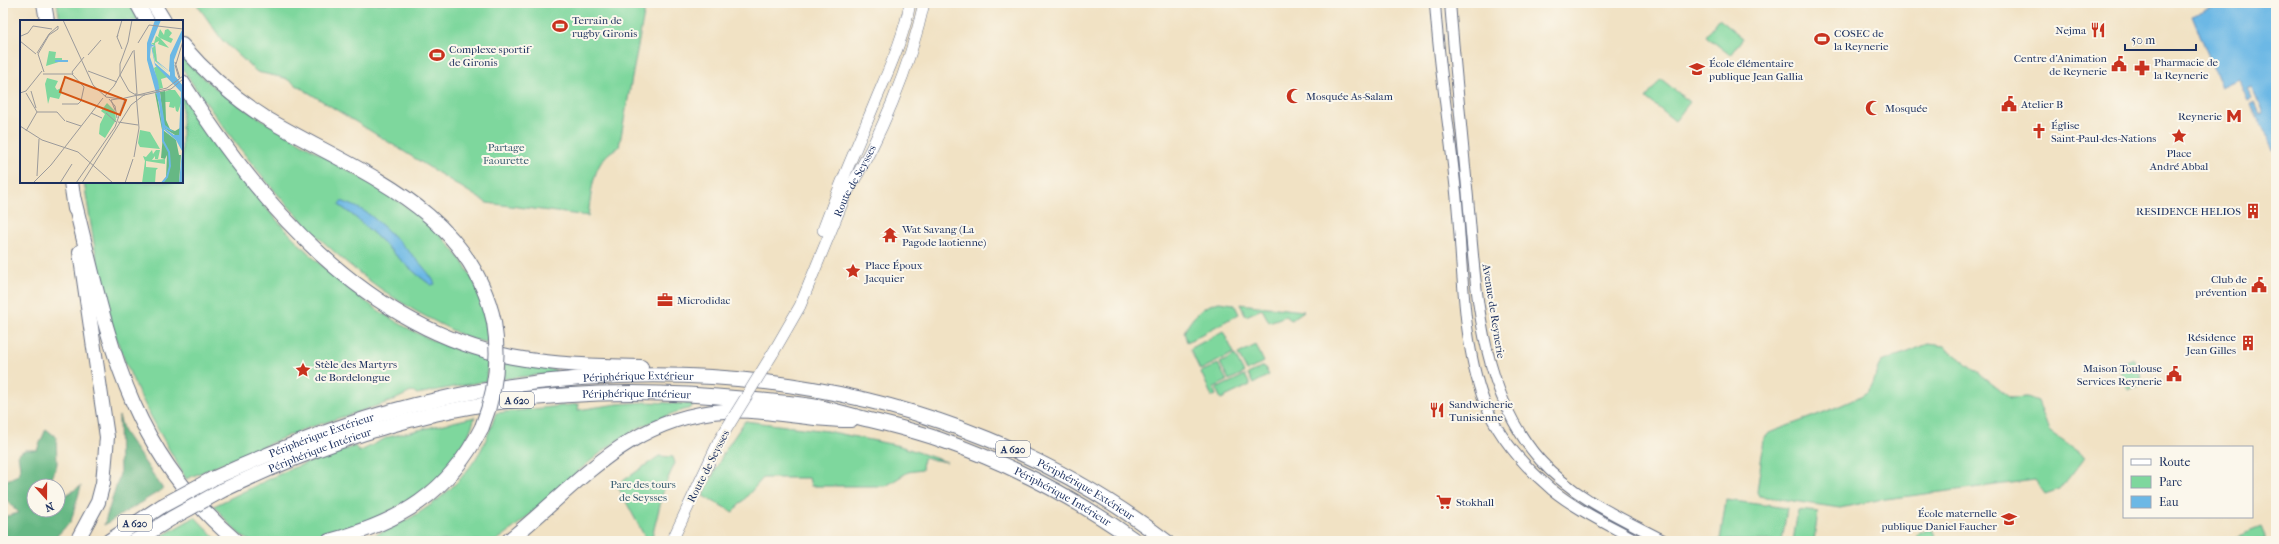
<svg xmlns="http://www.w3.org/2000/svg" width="2279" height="544" font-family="'IM FELL French Canon',serif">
<rect width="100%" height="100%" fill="#fbf7ec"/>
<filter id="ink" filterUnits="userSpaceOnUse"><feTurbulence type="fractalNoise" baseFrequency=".025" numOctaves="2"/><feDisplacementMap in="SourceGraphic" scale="8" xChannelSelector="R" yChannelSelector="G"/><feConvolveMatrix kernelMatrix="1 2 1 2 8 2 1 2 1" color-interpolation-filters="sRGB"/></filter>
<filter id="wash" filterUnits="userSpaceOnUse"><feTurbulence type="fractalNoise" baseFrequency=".012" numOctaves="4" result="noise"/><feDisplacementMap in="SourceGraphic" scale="16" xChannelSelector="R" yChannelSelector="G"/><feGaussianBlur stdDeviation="0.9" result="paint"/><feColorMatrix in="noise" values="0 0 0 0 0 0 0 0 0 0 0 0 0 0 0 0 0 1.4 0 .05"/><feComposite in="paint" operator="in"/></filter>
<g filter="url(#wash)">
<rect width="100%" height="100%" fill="#f1e2c4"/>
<path fill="#7ed79d" stroke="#4c837e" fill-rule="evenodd" d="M57 3H130L139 21H60Z
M196 3H646L619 147C592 159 592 190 588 216L487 203 285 78 257 72 222 40Z
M1719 19 1743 38 1730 55 1706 36Z
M182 56C209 88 243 108 278 129 302 143 326 158 351 172 398 199 448 230 473 280 483 300 486 320 488 342 472 342 452 330 438 323 329 269 255 173 187 76L182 67ZM339 205 387 231 431 278V285C398 262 373 228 339 205Z
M1661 79 1690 102 1675 121 1646 98Z
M182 95C253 202 356 331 488 358L486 381 417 394 413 391 392 401 302 430 186 479C161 435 135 391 118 343 100 291 93 236 84 182H182Z
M1219 302 1234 304 1239 314 1187 342 1184 332C1192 317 1202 306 1219 302Z
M1240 304 1304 311 1291 320 1286 316 1269 322 1262 309 1246 316Z
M1223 331 1234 353 1200 370 1190 349Z
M1928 344 1944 346 2010 398 2027 397 2038 401 2049 431 2085 457 2060 489 2045 494 2035 480 1878 500 1840 508 1759 496 1757 492 1764 439 1769 433C1788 425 1858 402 1869 390 1876 381 1875 371 1881 362Z
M1256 345 1264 362 1247 371 1238 354Z
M1235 355 1244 373 1229 380 1220 363Z
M2133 358 2144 384 2128 390 2118 364Z
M505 362 556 370 555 373 503 379Z
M1218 364 1227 381 1213 388 1216 395 1212 397 1201 372Z
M1264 366 1269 375 1253 384 1248 374Z
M1245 375 1250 385 1221 399 1216 389Z
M647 402 693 404 691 408C601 431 566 492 496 541H359C408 524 455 496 481 450 487 438 492 425 496 413L579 404 578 410 617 404Z
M475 417C469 435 462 452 449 467 414 508 335 541 281 541 273 541 256 544 248 540 235 533 224 517 214 506L290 469 355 446 359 452 388 437Z
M745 421 827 431 900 446 947 462 923 458 922 470 908 472 886 486H811L809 478H763L733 512 703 496 724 452Z
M659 456 673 457 675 463 665 485 651 541H647L617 485Z
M1726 500 1787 508 1782 541 1720 540Z
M1798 510 1818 512 1814 541H1793Z
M195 517 218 541H153Z
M2261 527 2267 541H2226Z
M1932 528 1937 541H1919L1916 535Z"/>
<path fill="#66b884" stroke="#407471" d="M119 416 124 432 163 489 104 525 120 474Z
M46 429 56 437 57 464 51 481 56 486H34V510H58V489L61 498 81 486 71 521 52 541H3L5 535 3 532V517L19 513 3 496V482L18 475 20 468 18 454 25 450H37Z"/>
<path fill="#6cb8e5" stroke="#4474a2" d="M2226 3H2276V149L2273 150 2250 104 2254 103 2259 114 2263 113 2251 86 2247 88 2252 99 2248 101 2238 79 2221 87 2192 15Z
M341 201C352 205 362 209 371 216 384 226 431 271 435 284L431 285C398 262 373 228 339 205Z"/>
</g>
<g filter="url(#ink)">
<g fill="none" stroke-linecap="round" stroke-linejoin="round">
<defs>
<path id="tertiary" d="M1435 3C1439 70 1451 136 1457 203 1463 266 1462 342 1484 401 1497 435 1524 466 1551 489 1577 510 1609 525 1638 541
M1450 3C1455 64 1461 126 1467 187 1476 278 1476 387 1540 460 1574 498 1621 518 1665 541"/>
<g id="secondary">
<path d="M823 230C839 186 858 144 876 100 889 69 904 37 910 3"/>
<path id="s1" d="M773 353 800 306 846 194C880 139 910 67 924 3"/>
<path d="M672 541 719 441"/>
</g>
<g id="motorway">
<path d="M44 3 47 21"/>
<path d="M137 3 147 21"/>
<path d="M153 3 164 21"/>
<path d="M182 45C206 73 233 97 264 117 355 172 468 205 494 322"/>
<path d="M182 82C259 204 364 327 512 357 555 365 598 366 641 367"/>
<path d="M71 182 75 209"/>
<path d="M74 200C108 334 124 446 236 541"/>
<path id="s2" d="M212 479C267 454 323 431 381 414 645 338 945 371 1166 541"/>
<path id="s3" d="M221 491C288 459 357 432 430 415 534 391 640 388 746 399 773 402 802 403 828 409 842 412 856 417 870 420 895 426 920 432 944 441 1013 465 1077 499 1136 541"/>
<path d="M77 541 98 502 103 483 107 437 80 252"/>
<path d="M109 541 162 506"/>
<path d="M135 541 172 518"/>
<path d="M329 541C400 522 448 494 482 427"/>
<path d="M508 541C577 486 628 417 724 411 767 408 809 421 851 420"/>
</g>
</defs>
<use href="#tertiary" stroke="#666e82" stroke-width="12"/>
<use href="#secondary" stroke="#666e82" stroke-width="12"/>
<use href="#motorway" stroke="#666e82" stroke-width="16"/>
<use href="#tertiary" stroke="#fff" stroke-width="10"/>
<use href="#secondary" stroke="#fff" stroke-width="11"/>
<use href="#motorway" stroke="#fff" stroke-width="14"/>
<defs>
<path id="secondary-bridge" d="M719 441 773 353"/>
<path id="motorway-bridge" d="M482 427C496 392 500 359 494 322
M162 506 212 479
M172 518 221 491"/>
</defs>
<use href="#secondary-bridge" stroke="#666e82" stroke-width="12" stroke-linecap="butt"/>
<use href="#motorway-bridge" stroke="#666e82" stroke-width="16" stroke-linecap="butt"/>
<use href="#secondary-bridge" stroke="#fff" stroke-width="11"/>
<use href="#motorway-bridge" stroke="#fff" stroke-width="14"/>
</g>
</g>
<defs>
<symbol id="stadium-bare" viewBox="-9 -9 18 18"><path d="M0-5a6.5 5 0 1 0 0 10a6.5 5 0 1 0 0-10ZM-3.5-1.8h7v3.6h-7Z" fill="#c8321e" stroke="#fbf7ec" stroke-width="2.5" paint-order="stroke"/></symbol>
<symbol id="restaurant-bare" viewBox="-9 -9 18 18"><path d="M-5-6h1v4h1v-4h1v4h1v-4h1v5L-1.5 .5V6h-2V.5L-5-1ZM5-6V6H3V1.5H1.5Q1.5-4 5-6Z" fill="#c8321e" stroke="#fbf7ec" stroke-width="2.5" paint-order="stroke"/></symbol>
<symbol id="civic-bare" viewBox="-9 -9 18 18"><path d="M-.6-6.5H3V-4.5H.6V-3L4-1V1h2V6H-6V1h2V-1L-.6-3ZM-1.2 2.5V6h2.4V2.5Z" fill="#c8321e" stroke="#fbf7ec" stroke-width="2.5" paint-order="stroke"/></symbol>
<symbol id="pharmacy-bare" viewBox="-9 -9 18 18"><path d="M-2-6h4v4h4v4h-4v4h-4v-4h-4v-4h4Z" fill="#c8321e" stroke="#fbf7ec" stroke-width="2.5" paint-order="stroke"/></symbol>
<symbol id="school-bare" viewBox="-9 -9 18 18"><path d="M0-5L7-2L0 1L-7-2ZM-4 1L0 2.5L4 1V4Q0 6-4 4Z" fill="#c8321e" stroke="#fbf7ec" stroke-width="2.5" paint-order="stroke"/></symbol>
<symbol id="mosque-bare" viewBox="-9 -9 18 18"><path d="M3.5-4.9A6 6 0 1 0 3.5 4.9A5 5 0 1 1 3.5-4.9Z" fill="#c8321e" stroke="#fbf7ec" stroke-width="2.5" paint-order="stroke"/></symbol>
<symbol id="metro-bare" viewBox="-9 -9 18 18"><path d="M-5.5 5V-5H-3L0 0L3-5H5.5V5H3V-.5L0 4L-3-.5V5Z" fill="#c8321e" stroke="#fbf7ec" stroke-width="2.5" paint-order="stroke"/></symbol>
<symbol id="church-bare" viewBox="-9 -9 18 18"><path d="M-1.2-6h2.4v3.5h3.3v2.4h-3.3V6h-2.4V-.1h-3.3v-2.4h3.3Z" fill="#c8321e" stroke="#fbf7ec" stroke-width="2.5" paint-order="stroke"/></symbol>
<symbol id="sight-bare" viewBox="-9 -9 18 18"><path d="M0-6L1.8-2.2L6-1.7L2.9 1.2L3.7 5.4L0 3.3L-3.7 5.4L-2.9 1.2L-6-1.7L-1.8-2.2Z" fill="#c8321e" stroke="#fbf7ec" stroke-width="2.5" paint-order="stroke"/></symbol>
<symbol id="building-bare" viewBox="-9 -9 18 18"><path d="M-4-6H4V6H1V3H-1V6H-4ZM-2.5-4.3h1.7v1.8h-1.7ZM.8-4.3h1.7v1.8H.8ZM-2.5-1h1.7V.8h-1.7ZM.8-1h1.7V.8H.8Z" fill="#c8321e" stroke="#fbf7ec" stroke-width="2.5" paint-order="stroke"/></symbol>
<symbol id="temple-bare" viewBox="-9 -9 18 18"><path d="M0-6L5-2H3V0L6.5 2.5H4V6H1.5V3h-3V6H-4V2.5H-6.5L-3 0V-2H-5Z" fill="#c8321e" stroke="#fbf7ec" stroke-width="2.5" paint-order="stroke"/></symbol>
<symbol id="office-bare" viewBox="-9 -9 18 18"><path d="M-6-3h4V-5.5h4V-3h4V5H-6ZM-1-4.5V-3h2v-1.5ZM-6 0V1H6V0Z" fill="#c8321e" stroke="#fbf7ec" stroke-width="2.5" paint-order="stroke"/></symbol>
<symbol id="supermarket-bare" viewBox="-9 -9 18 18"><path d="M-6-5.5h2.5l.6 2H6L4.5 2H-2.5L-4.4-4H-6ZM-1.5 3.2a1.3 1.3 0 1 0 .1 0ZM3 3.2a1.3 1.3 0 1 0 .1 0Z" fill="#c8321e" stroke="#fbf7ec" stroke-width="2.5" paint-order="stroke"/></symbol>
</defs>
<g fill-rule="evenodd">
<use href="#stadium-bare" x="549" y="15" width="22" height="22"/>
<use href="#restaurant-bare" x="2087" y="19" width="22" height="22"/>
<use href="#stadium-bare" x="1811" y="28" width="22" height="22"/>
<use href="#stadium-bare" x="426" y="44" width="22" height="22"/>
<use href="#civic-bare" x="2108" y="53" width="22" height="22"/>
<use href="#pharmacy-bare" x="2131" y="57" width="22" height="22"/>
<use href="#school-bare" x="1686" y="58" width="22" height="22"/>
<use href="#mosque-bare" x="1283" y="85" width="22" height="22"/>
<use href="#civic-bare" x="1998" y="93" width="22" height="22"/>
<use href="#mosque-bare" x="1862" y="97" width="22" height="22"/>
<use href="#metro-bare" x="2223" y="105" width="22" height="22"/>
<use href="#church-bare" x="2028" y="120" width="22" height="22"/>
<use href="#sight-bare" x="2168" y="125" width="22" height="22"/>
<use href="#building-bare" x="2242" y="200" width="22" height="22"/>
<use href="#temple-bare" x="879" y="224" width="22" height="22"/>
<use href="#sight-bare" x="842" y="260" width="22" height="22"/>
<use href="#civic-bare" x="2248" y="274" width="22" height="22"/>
<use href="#office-bare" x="654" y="289" width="22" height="22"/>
<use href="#building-bare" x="2237" y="332" width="22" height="22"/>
<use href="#sight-bare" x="292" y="359" width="22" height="22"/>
<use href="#civic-bare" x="2163" y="363" width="22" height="22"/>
<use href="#restaurant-bare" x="1426" y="399" width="22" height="22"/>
<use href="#supermarket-bare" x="1433" y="491" width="22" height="22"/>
<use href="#school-bare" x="1998" y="508" width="22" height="22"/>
</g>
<g text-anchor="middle" stroke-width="4" stroke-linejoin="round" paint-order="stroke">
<g fill="#fbf7ec" stroke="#5e6b89" stroke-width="1">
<rect x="500" y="392" width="34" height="16" rx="3"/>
<rect x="996" y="441" width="34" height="16" rx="3"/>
<rect x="118" y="515" width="34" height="16" rx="3"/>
</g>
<g font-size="10" font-weight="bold" fill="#1b2f5e">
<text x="517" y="404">A 620</text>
<text x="1013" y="453">A 620</text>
<text x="135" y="527">A 620</text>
</g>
<g font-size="11" fill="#1b2f5e" stroke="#fbf7ec" text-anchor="start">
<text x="572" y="24">Terrain de<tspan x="572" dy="13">rugby Gironis</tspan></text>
<text x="2086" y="34" text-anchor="end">Nejma</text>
<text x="1834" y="37">COSEC de<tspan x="1834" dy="13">la Reynerie</tspan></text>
<text x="449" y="53">Complexe sportif<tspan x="449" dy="13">de Gironis</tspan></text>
<text x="2107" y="62" text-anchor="end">Centre d'Animation<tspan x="2107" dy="13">de Reynerie</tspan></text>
<text x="2154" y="66">Pharmacie de<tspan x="2154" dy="13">la Reynerie</tspan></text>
<text x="1709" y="67">École élémentaire<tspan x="1709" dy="13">publique Jean Gallia</tspan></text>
<text x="1306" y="100">Mosquée As-Salam</text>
<text x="2021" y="108">Atelier B</text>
<text x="1885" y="112">Mosquée</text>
<text x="2222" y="120" text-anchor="end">Reynerie</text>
<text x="2051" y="129">Église<tspan x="2051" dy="13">Saint-Paul-des-Nations</tspan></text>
<text x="2179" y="157" text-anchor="middle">Place<tspan x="2179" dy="13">André Abbal</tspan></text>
<text x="2241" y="215" text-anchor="end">RESIDENCE HELIOS</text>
<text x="902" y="233">Wat Savang (La<tspan x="902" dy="13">Pagode laotienne)</tspan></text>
<text x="865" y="269">Place Époux<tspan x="865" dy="13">Jacquier</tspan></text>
<text x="2247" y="283" text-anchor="end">Club de<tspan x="2247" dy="13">prévention</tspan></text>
<text x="677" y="304">Microdidac</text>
<text x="2236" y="341" text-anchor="end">Résidence<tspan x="2236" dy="13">Jean Gilles</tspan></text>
<text x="315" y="368">Stèle des Martyrs<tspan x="315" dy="13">de Bordelongue</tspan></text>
<text x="2162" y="372" text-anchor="end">Maison Toulouse<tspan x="2162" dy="13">Services Reynerie</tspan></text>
<text x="1449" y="408">Sandwicherie<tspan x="1449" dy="13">Tunisienne</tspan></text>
<text x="1456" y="506">Stokhall</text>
<text x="1997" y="517" text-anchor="end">École maternelle<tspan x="1997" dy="13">publique Daniel Faucher</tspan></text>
</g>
<g font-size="11" fill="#34596e" stroke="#fbf7ec">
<text x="506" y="151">Partage<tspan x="506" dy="13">Faourette</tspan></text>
<text x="643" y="488">Parc des tours<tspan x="643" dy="13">de Seysses</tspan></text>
</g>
<g font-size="11" fill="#1b2f5e" stroke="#fbf7ec">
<text dy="4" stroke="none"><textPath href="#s1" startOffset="191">Route de Seysses</textPath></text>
<text transform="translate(1494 311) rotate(81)" y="4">Avenue de Reynerie</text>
<text dy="4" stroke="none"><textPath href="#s2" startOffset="442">Périphérique Extérieur</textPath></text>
<text dy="4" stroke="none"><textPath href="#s3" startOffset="431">Périphérique Intérieur</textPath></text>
<text dy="4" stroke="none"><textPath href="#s2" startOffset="118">Périphérique Extérieur</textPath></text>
<text dy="4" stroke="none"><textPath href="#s3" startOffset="107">Périphérique Intérieur</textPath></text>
<text transform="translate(708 466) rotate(-63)" y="4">Route de Seysses</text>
<text dy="4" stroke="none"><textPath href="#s2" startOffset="910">Périphérique Extérieur</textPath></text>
<text dy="4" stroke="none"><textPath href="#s3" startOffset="875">Périphérique Intérieur</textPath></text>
</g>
</g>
<g transform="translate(20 20)">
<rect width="163" height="163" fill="#f1e2c4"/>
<path d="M140 9 144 15 145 10 148 9 152 13 149 17 153 19 151 23 140 18 149 28 138 24 139 21 135 23 137 42 148 53 135 41 132 28 135 26 131 23H134L136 16 140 18 138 16ZM29 31 36 32 35 38H42V41L26 46ZM137 46 148 57 141 59 143 68 139 69 134 48ZM27 58 38 61 35 67 37 70 41 68 42 71 39 79 30 77 28 84 25 64ZM149 70H155L162 80 158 92 156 91 155 86 154 88 149 87 150 82H144V72ZM87 83 95 91 96 100 85 118 79 114 80 104 85 94 81 91ZM120 110 130 112 140 129 120 127 118 123ZM132 130 133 134 136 130H140L138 139H135V136L132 140 145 139V144L126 141V147L138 148 136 150 135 163H122L125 141 123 136 126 137Z" fill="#7ed79d"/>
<path d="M145 71 146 100 150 109 155 111 160 108V125L155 115 144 108 140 72ZM135 73 137 74 143 110 156 120 159 135H161L159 163H142L146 158 147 135 145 139 141 138 143 115Z" fill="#66b884"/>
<path d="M135 0H141L131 24 135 26 137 41 149 51 150 35 162 10 163 0V16L154 40 155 56 163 66V163H159L162 131 156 120 142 108 139 84 127 40V23ZM131 25 135 45 161 72 159 115H154L144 108 154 112 145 105 138 61 130 37ZM132 26 135 27 137 42 150 52V56L135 43Z" fill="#6cb8e5" fill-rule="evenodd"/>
<path fill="none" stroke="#6cb8e5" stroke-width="2" d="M35 41H48M142 163 147 157 150 146 149 132 143 121V109"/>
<path fill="none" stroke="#9b9a9b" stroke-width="1" d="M43 0 73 65 86 77 101 79 147 68 163 56M112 0 108 22 100 44V55L109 71 116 75H125M129 5 163 9M98 15 97 17 102 0M1 16 8 13 13 6 32 9M97 17 102 29M0 21 16 34M118 23 129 5M114 30 117 74M17 33 29 14 38 6V9L29 15 18 34 24 52M68 35 81 20M155 42 160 58M156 44 163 21M155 45 159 58M68 51 97 62M52 52 64 37M23 54H53L52 52M11 71 16 88M0 73 6 71 22 51M85 76 94 66 113 31M89 79 95 86 97 98M42 84H58L61 81 64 67 52 54M95 90 91 80 102 78M17 92H37M37 92 45 101M71 93 82 98M86 93 96 102M46 101 61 106M98 102 118 105M0 106 22 120 58 132 93 163M6 111 17 92 6 73M114 137 119 108 116 73M17 156 19 119M13 163 31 145 83 78M40 163 52 144M56 163 95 107 105 79M62 163 111 85 124 75 151 69 163 59M105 163 113 139"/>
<path fill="#d45514" fill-opacity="0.15" stroke="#d45514" stroke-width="2" d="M45 57 106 80 100 95 40 72Z"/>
<rect width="163" height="163" fill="none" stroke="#1b2f5e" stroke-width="2"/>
</g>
<rect width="2279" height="544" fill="none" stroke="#fbf7ec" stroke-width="16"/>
<rect x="2123" y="446" width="130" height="72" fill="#fbf7ec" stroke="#a1a7b3"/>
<rect x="2131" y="459" width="20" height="6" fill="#ffffff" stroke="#a1a7b3"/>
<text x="2159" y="466" font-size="12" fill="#1b2f5e">Route</text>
<rect x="2131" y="476" width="20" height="12" fill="#7ed79d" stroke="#a1a7b3"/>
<text x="2159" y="486" font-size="12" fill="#1b2f5e">Parc</text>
<rect x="2131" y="496" width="20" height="12" fill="#6cb8e5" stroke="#a1a7b3"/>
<text x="2159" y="506" font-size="12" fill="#1b2f5e">Eau</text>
<g transform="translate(46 498) rotate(159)"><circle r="19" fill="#fbf7ec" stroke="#a1a7b3"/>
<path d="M0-3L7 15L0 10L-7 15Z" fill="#c8321e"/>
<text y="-6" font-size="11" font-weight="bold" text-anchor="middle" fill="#1b2f5e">N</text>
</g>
<path d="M2125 44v6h71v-6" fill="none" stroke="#1b2f5e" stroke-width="2"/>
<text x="2131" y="44" font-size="12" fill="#1b2f5e" stroke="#fbf7ec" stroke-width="3" paint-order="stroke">50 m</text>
</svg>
